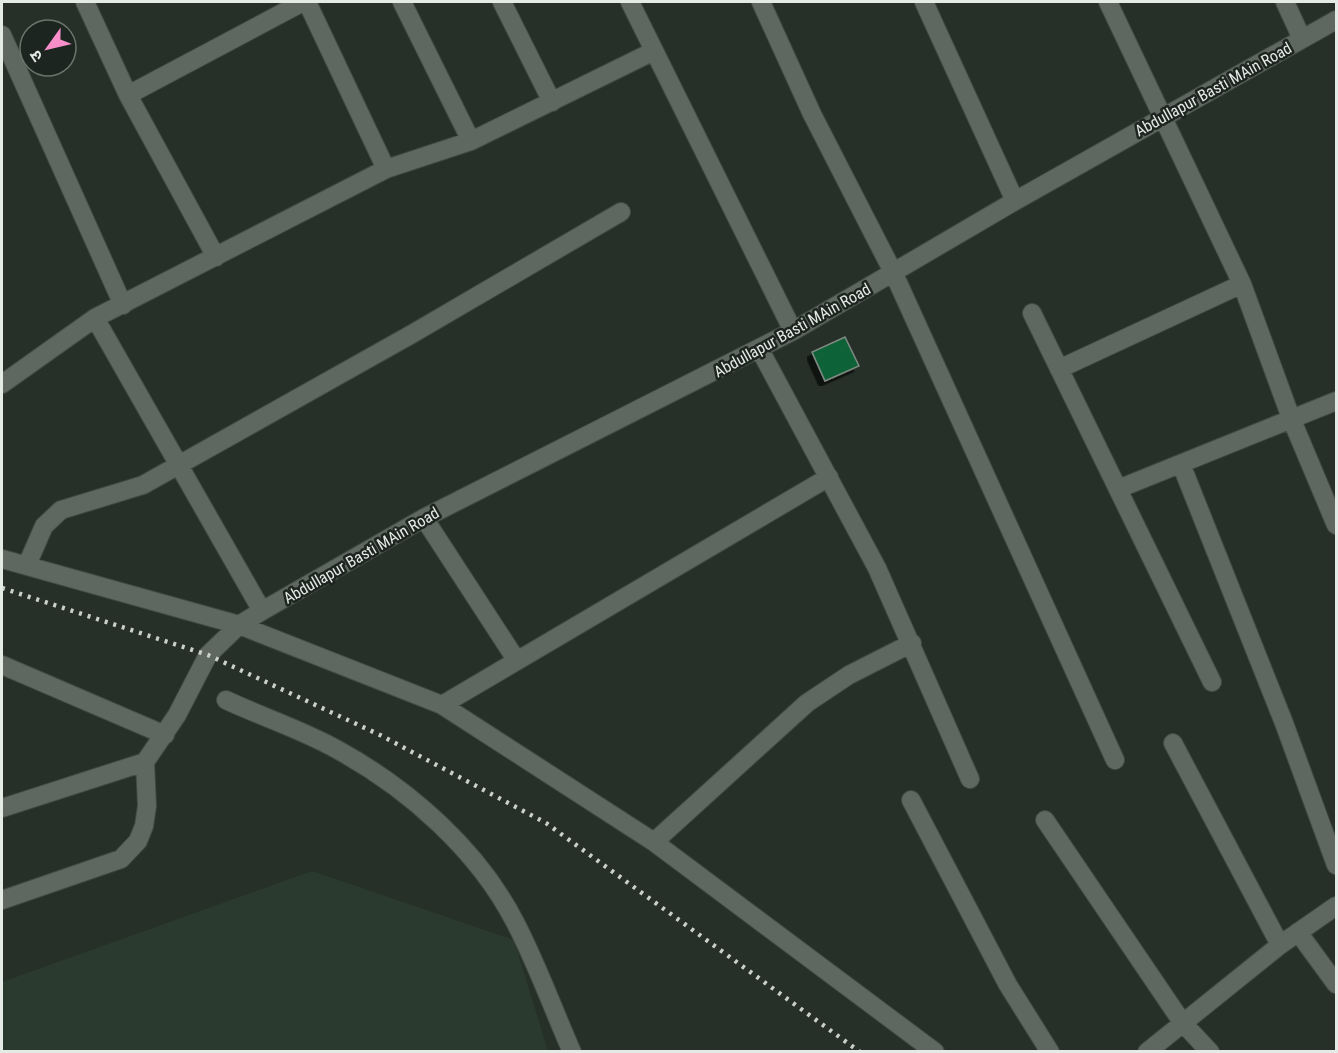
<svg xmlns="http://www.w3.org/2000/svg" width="1338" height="1053" font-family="'Roboto Condensed','Noto Sans Devanagari',sans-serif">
<defs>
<filter id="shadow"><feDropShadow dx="-5.5" dy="5.5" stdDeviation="0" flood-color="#0009"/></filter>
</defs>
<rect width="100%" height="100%" fill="#262f28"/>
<path fill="#2b3a2f" d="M312 871 514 940 548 1051H2V982Z"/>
<path fill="#116237" stroke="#808b83" stroke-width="1.5" filter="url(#shadow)" d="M845 337 859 366 825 381 812 352Z"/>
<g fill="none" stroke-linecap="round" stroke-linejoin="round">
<defs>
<path id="minor" d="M85 2 128 95 216 257
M307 2 386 169
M402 2 471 141
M502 2 552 102
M630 2 793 331
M761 2 812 114 894 274 1115 760
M924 2 1015 201
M1108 2 1242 284 1291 418 1336 525
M1285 2 1302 39
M2 35 123 305
M128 95 303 2
M1032 313 1212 682
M95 318 262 611
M760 350 877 568 970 779
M1059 369 1242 284
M2 384 95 318 386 169 471 141 654 51
M1181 464 1284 723 1336 865
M1118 489 1336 401
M424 518 517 661
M2 559 239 625 442 705 654 842 935 1052
M27 565 44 526 61 510 143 485 412 334 621 212
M2 665 165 735
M226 700C262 717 303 730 338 750 409 789 478 850 515 922 537 964 553 1009 572 1052
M442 705 829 477
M1173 743 1280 945
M911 800 1008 985 1050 1052
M2 808 145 762 177 715 208 655 239 625 262 611 424 518 793 331 1015 201 1336 20
M1045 820 1182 1022 1210 1052
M654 842 807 703 849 675 912 643
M2 900 121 859 138 841 144 826 147 806 145 762
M1298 932 1336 984
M1147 1052 1280 945 1336 906"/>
</defs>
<use href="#minor" stroke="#414a44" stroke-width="20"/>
<use href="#minor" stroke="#5e6861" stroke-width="18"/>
<path stroke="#cad0cc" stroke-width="4.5" stroke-dasharray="3 6" stroke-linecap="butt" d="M2 588 208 655 380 735 546 823 860 1052"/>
</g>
<g text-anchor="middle" stroke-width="5" stroke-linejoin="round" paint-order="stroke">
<g font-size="16" fill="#e4eae6" stroke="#1c251f">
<text transform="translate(1213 89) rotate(-29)" y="6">Abdullapur Basti MAin Road</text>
<text transform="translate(792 330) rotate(-29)" y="6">Abdullapur Basti MAin Road</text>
<text transform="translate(361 555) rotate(-30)" y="6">Abdullapur Basti MAin Road</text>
</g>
</g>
<rect width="1338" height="1053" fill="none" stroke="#e4eae6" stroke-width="6"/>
<g transform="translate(48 48) rotate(236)"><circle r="28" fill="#1c251f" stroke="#6c746f" stroke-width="1.5"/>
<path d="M0-4.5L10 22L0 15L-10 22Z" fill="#f98fca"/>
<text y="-9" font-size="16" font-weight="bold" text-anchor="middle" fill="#e4eae6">उ</text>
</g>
</svg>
